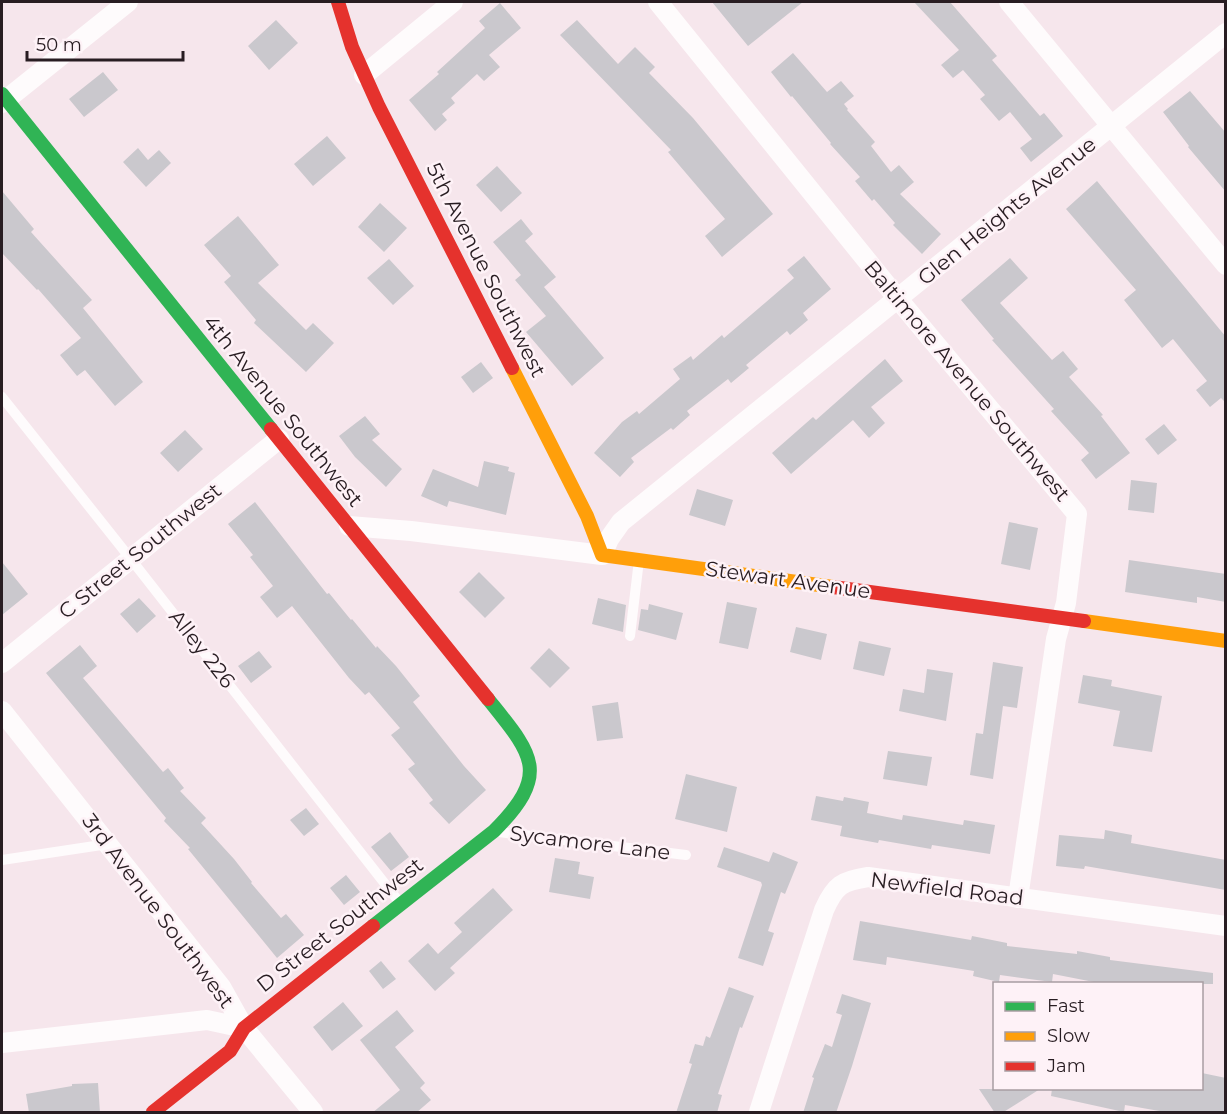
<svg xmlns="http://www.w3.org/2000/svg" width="1227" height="1114" font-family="Montserrat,sans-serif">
<rect width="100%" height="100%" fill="#f6e6ec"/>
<path fill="#cac8cd" d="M712 2H803L748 46Z
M914 2H950L997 56 992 60 1040 116 1044 113 1063 136 1031 162 1020 148 1032 139 1010 112 999 121 980 99 985 95 963 70 953 78 941 65 959 50Z
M500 3 521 28 489 55 500 67 484 81 477 74 451 98 455 103 442 114 447 120 435 131 409 100 439 74 437 72 485 28 479 21Z
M276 20 298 43 269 70 248 46Z
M577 20 618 64 635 47 655 67 649 73 693 118 773 214 722 257 705 236 725 219 668 152 671 150 560 35Z
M793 53 827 92 841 81 854 96 844 104 848 109 847 110 875 142 871 146 891 172 899 165 914 182 900 194 941 234 922 254 893 225 895 223 874 199 872 201 855 181 860 177 830 144 831 143 792 96 791 97 771 72Z
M103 72 118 90 84 117 69 99Z
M1190 91 1226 133V192L1188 147 1189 146 1163 112Z
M327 136 346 158 313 186 294 164Z
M138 148 148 160 159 150 171 163 146 187 123 162Z
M497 166 522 193 501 212 476 185Z
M1097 181 1226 337V403L1221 398 1210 407 1196 390 1207 381 1173 339 1162 348 1124 300 1136 290 1066 209Z
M2 191 34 229 31 232 92 300 83 308 143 382 115 406 85 370 77 376 60 355 81 338 38 289 37 290 2 253Z
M380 203 407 228 384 252 358 227Z
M238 216 279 265 258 283 306 330 313 323 334 343 306 372 254 323 256 320 224 282 231 276 204 245Z
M521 219 533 234 525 241 556 277 544 287 604 358 572 386 526 332 546 316 515 280 521 275 493 242Z
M804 256 831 289 803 313 808 320 790 335 787 331 746 365 749 368 731 383 728 379 687 411 690 415 673 430 671 428 631 458 634 462 620 477 594 453 622 422 637 411 639 414 680 379 673 369 691 356 693 360 722 335 724 338 794 278 787 270Z
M1010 258 1028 278 1000 303 1052 360 1063 351 1078 369 1069 377 1103 415 1101 416 1130 453 1096 479 1081 460 1089 453 1051 411 1054 409 992 340 994 339 961 300Z
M389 259 414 286 393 305 367 278Z
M885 359 903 381 871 407 885 423 869 438 853 420 791 474 772 453 813 417 816 420Z
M481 362 493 378 473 393 461 377Z
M365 416 380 434 372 440 402 469 386 487 355 457 339 436Z
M1164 424 1177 440 1158 455 1145 439Z
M185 430 203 449 178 472 160 453Z
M484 461 509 467 508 471 515 473 506 515 449 501 447 507 421 496 433 469 478 487Z
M1131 480 1157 483 1154 513 1128 510Z
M697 489 733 500 725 526 689 515Z
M255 502 327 594 329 593 351 620 352 619 376 648 377 646 396 666 420 696 413 702 464 766 486 790 449 824 429 803 433 800 408 769 415 764 391 735 400 728 369 692 365 695 349 678 292 606 277 618 260 597 273 586 250 557 253 555 228 524Z
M1009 522 1038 528 1030 570 1001 564Z
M1129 560 1226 574V602L1197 597V603L1125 592Z
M2 562 28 594 2 615Z
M479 572 505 598 485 618 459 592Z
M139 598 156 616 137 633 120 614Z
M598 598 626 605 623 632 592 624Z
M727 602 757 608 748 649 719 643Z
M649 604 683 613 676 640 638 630 641 609 648 610Z
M796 627 827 634 821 660 790 652Z
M859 641 891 648 884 676 853 669Z
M80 645 97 666 83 678 163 772 168 768 184 788 180 791 206 818 201 823 234 859 252 882 251 883 281 918 286 914 304 935 277 958 188 849 190 848 164 821 166 818 46 673Z
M549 648 570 668 550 688 530 668Z
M259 651 272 667 251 683 238 666Z
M993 662 1023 667 1017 708 1003 706 993 779 970 775 976 733 983 734Z
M927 669 953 673 946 721 899 711 903 689 924 693Z
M1083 675 1112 680 1111 686 1162 696 1152 752 1113 746 1120 711 1078 703Z
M618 702 623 738 597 741 592 706Z
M888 751 932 757 927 786 883 779Z
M686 774 737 787 727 832 675 819Z
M816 796 843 801 844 797 869 802 867 813 902 820 903 815 963 825 964 820 995 825 990 854 932 845 931 849 879 840 878 843 840 836 842 826 811 820Z
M306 808 319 824 304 836 290 820Z
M1105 830 1132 835 1131 843 1226 860V890L1085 866 1084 869 1056 866 1059 835 1104 839Z
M390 832 409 857 391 871 371 847Z
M724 847 769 862 773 852 798 862 785 894 781 892 768 931 774 933 763 966 738 958 762 885 761 882 717 867Z
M555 858 580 862 578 874 594 877 590 899 549 892Z
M346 875 360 892 344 905 330 888Z
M493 888 513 910 450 968 455 973 435 991 408 961 428 943 438 954 462 932 454 923Z
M860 921 971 940 972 936 1007 943V946L1077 954V951L1110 957V960L1213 973V984H1104L1053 974 1052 982 1000 975 999 982 973 976 974 971 887 957 886 965 853 960Z
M381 961 396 979 383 989 369 971Z
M729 987 754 996 742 1028 740 1027 718 1094 722 1095 717 1113H676L692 1064 689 1063 695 1044 703 1046 706 1036 710 1038Z
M842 994 871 1003 852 1066 836 1113H803L814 1078 812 1077 825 1044 832 1047 842 1015 836 1013Z
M343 1002 363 1026 332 1051 313 1027Z
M397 1010 414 1031 395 1047 425 1083 420 1088 431 1100 416 1113H372L400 1090 360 1040Z
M1202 1073 1226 1078V1113H1171L1125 1105 1124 1112 1051 1096 1052 1089H1202Z
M98 1083 100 1113H29L26 1094 72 1086V1084Z
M979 1089H1040L1002 1113H995Z"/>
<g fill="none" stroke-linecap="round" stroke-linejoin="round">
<path stroke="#fefbfc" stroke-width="10" d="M2 397 130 558 400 903
M630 636 639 560
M499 832 686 855
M2 860 108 844"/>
<path stroke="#fefbfc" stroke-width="20" d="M658 2 898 299 1077 514 1066 603 1056 639 1018 898
M1009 2 1226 265
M364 75 453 2
M2 103 128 2
M349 526 411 531 602 555 609 539 621 522 1226 33
M2 663 279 439
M2 711 221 987 244 1028 313 1112
M2 1043 207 1020 244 1028
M759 1112 824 910C835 885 842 881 868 877L1226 926"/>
<path stroke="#30b455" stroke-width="14" d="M2 94 271 429
M373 926 494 831C552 773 532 754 488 699"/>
<path stroke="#ff9f0a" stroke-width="14" d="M512 368 587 516 602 555 833 587
M1084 621 1226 641"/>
<path stroke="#e5322d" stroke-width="14" d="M338 2 352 47 379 107 512 368
M271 429 488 699
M833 587 1084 621
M153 1112 230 1051 244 1028 373 926"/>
</g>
<g text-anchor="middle" stroke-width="5" stroke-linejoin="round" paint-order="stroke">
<g font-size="21" fill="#281d22" stroke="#fef2f7">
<text transform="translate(1007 211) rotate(-39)" y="7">Glen Heights Avenue</text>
<text transform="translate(486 270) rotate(63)" y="7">5th Avenue Southwest</text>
<text transform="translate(967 381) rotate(50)" y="7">Baltimore Avenue Southwest</text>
<text transform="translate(283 411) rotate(51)" y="7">4th Avenue Southwest</text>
<text transform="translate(140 551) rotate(-39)" y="7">C Street Southwest</text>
<text transform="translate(788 580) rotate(8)" y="7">Stewart Avenue</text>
<text transform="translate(202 649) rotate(52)" y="7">Alley 226</text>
<text transform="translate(590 843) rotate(7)" y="7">Sycamore Lane</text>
<text transform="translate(947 889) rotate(7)" y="7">Newfield Road</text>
<text transform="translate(158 911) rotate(53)" y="7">3rd Avenue Southwest</text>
<text transform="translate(340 925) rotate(-38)" y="7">D Street Southwest</text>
</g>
</g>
<rect width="1227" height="1114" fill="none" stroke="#281d22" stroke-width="6"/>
<rect x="993" y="982" width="210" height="108" fill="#fef2f7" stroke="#a89da2" stroke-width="1.5"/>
<rect x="1005" y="1002" width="30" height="9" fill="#30b455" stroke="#a89da2" stroke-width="1.5"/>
<text x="1047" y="1012" font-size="18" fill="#281d22">Fast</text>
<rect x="1005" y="1032" width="30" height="9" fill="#ff9f0a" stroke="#a89da2" stroke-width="1.5"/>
<text x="1047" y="1042" font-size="18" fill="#281d22">Slow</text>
<rect x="1005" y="1062" width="30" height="9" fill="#e5322d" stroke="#a89da2" stroke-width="1.5"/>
<text x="1047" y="1072" font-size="18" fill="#281d22">Jam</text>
<path d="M27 51v9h156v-9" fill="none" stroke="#281d22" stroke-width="3"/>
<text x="36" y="51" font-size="18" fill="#281d22" stroke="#fef2f7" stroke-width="4.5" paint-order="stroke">50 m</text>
</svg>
